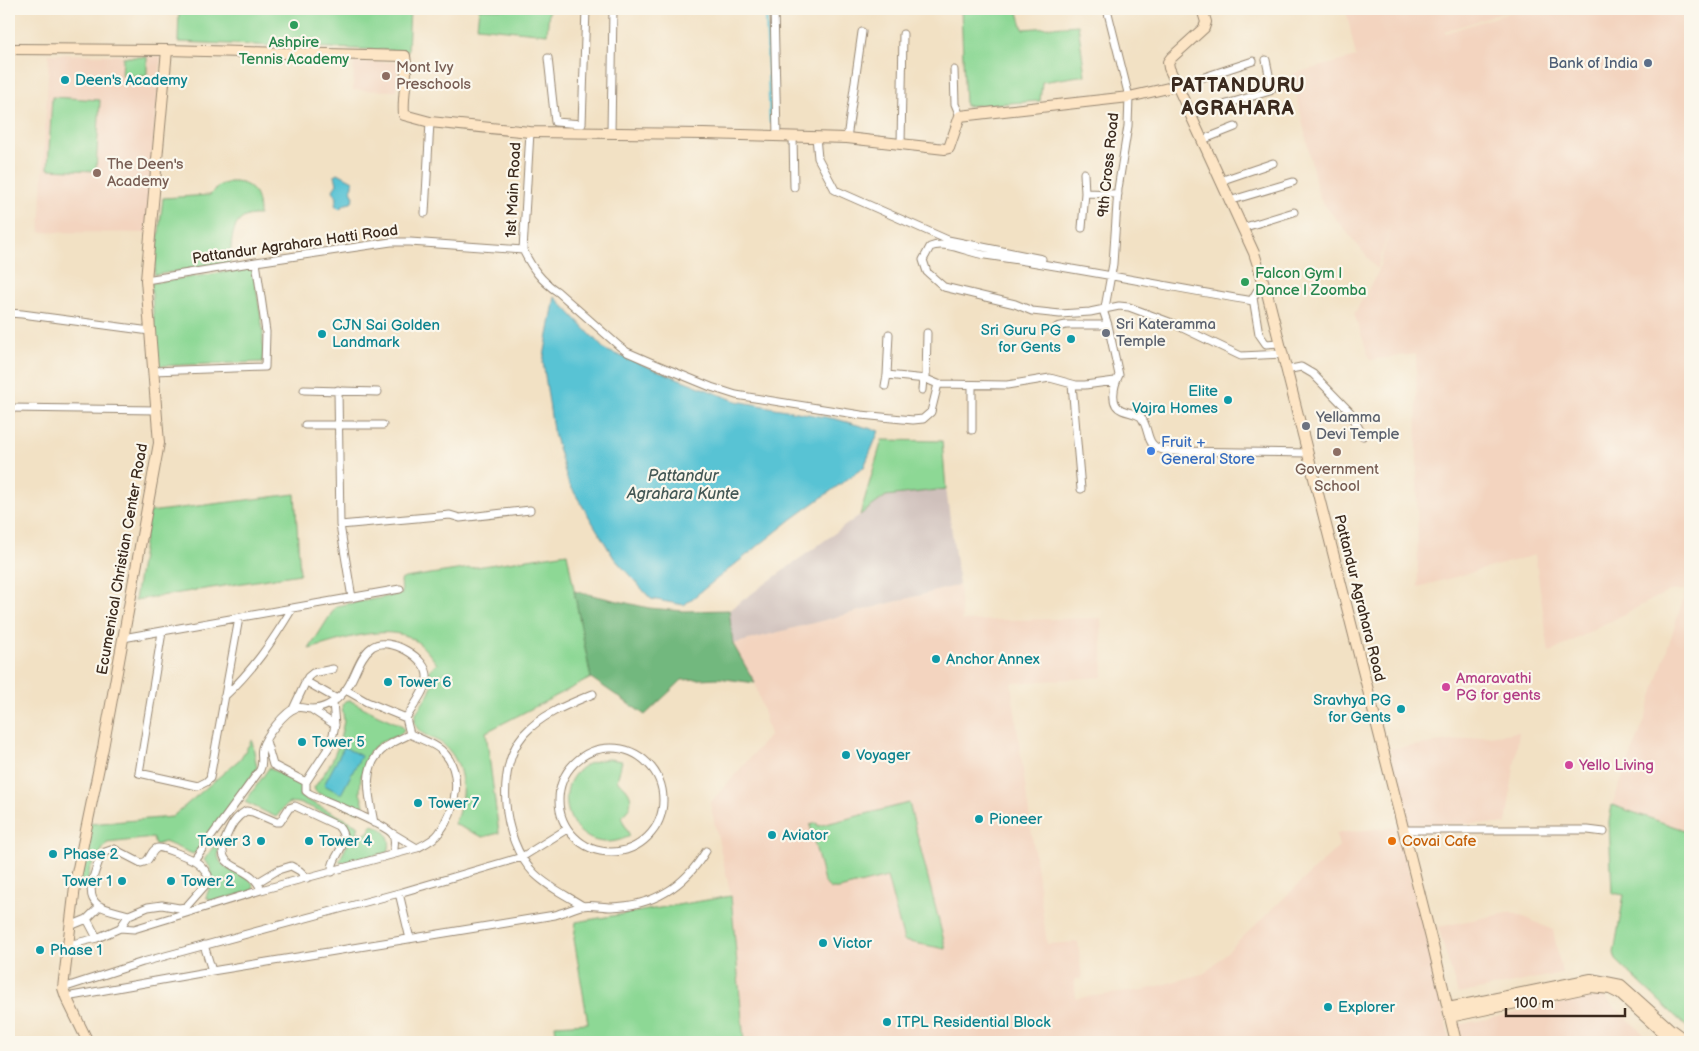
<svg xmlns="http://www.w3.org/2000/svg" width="1699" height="1051" font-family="'Balsamiq Sans',sans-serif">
<rect width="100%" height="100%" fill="#fbf7ec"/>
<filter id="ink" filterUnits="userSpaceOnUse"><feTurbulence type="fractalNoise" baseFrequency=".02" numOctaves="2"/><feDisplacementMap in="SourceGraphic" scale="10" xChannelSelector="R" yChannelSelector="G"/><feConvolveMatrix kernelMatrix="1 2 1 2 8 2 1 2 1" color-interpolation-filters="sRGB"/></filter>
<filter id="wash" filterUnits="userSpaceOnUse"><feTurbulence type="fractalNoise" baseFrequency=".0096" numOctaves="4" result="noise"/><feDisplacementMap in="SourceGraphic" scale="20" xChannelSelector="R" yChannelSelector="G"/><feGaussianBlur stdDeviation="1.12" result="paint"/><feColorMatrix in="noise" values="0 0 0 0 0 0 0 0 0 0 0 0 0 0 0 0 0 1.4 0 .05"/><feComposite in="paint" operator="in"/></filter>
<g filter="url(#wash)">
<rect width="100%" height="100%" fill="#f2e1c4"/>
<path fill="#f3d4bf" d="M1346 9H1516L1445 31V33L1521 9H1690V832L1612 805 1644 722 1686 590 1669 591 1549 653 1535 555 1418 587 1416 354 1370 360 1354 314 1378 272 1392 220 1377 269 1319 198 1292 74 1356 57Z
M49 54 161 56 146 233 40 232Z
M354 61 398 62 397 91 353 90Z
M959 585 962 621 1101 618 1103 677 1011 683 1047 944 1078 942 1082 979H1074L1076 998 1144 990 1205 973 1339 846 1336 833 1397 827 1425 931 1450 1042H744L731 896 710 803 770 735 755 683 733 644Z
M1519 732 1506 824H1409L1389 749Z
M1512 912 1553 930 1562 973 1458 994 1438 927Z
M1602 995 1652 1042H1463L1458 1025Z"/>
<path fill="#cfc0bb" d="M946 489 959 585 733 644 729 610 886 496Z"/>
<path fill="#8dd895" stroke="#64815a" d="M179 9H410L408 51 178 42Z
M479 9H549L547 34 477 27Z
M961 9H1017L1023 29 1078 25 1085 75 1042 82 1040 101 965 106Z
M123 57H147V76H122Z
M52 97 100 100 96 171 48 169Z
M230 182C253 181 259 195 259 215 229 213 232 242 230 263L154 275 163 198 210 195 220 185Z
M253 268 263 330V362L157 366 151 283Z
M882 440 942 441 946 489 886 496 860 515Z
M295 494 300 574 135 600 149 512Z
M567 553 591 678 486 732 499 833 483 837 454 824C466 799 467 766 444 745 436 738 416 735 415 722 413 704 441 695 429 670L437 664C430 655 423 645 413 639 384 623 339 641 309 649L336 606 402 594 401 580 405 578Z
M349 700 378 715 401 725 404 729 401 734 379 743 369 752 361 776 360 793 364 805 361 810 357 812 316 792 314 788 331 763 339 744 344 721 342 705 345 701Z
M252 740 257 768 199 849 193 854 165 842 155 845 153 838 107 843 90 868 87 884 84 887 78 888 89 824 172 817 240 759Z
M609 759 622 761 617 781C633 791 636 804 621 817L630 836C565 868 537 763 609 759Z
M269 768 301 784 302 788 299 796 359 826 357 832 365 834 369 831 372 825C385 828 393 838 388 852L344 863 339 861C342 854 350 843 349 835 348 823 301 799 290 803 284 805 281 812 276 817L245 802Z
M909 803 946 949 904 941 887 877 839 889C831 890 828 888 824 881L810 825 817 823 818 826Z
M1612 805 1690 832V1030L1616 960 1614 953 1624 895 1612 893 1609 822Z
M229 825C225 833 219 842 218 851 216 877 258 869 253 891L212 901 206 897 211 883 212 875 210 867 204 860Z
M731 896 744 1042H557L555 1025 588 1023 574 939 576 922Z"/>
<path fill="#72b87e" stroke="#56714e" d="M574 591 649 608 684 611 729 610 733 644 755 683 718 678 682 680 645 715 591 678Z"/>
<path fill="#59c3d4" stroke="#4a7679" d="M338 173 353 181V186L351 190 354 197 351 203 346 204 339 209 335 205 337 198 333 190 337 184 335 175Z
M555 297 605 350 736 401 836 419 879 431 864 467 792 519 684 605 651 599 614 558 568 482 553 430 543 362Z
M344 747 361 756 341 794 324 785Z"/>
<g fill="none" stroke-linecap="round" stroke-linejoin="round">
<path stroke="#59c3d4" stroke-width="2.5" d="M766 9 770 122"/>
</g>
</g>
<g filter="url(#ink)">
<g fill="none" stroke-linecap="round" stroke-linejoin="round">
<defs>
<path id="street" d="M774 9 777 135
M1107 9 1129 97 1128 126 1118 189 1113 264 1104 313 1108 325
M548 58 555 122 582 124 586 9
M954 70 955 104 960 116
M1177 86 1253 61
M1190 115 1270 91 1272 89 1266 60
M530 132 523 250C532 268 541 281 558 292L619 346 627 352 650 362 711 387 736 395 861 415 913 420 923 419 931 412 938 384 1007 385 1050 378 1076 385H1085L1115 381
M611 132 613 9
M793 137 794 187
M816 137 818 158 835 190 948 240 1042 259
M847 138 862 32
M1202 140 1235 127
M901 144 903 34
M1084 173 1085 193
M1220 181 1273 163
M1229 201 1293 182
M425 213 430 122
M1082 228 1085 193 1118 194
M1242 228 1294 212
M146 280 256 262 391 242H410L523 250
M1265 286 1257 291 1253 298 1259 334 1266 344 1279 343
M1253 301C1164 286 1075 268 985 255 968 253 946 240 930 247L923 260 927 272 944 287 1015 304 1032 311 1060 314 1090 312 1119 306 1129 307 1172 323 1241 356 1282 354
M9 313 22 314 150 331
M1057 327 1066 325H1108L1119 375C1114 385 1109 405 1122 410 1129 413 1135 413 1141 417 1152 433 1143 447 1168 451L1308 453
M889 334 887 375 926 379 938 384
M1286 370 1301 367 1313 374 1350 412 1363 436
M153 371 265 367 266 332 256 262
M926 379 927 333
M1072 384 1081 489
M885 386 887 375
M304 390 378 392
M338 390 340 525
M922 390 923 379
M9 408 157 410
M305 425H383
M972 430V385
M352 598 340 525 450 515 460 518 530 510
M162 632 139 773 198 786 206 782 210 778 239 618
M123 638 400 589
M305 681 337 699
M346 690 367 702 406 718
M224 697C253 670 272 642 292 609
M333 702 335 725 331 744 306 782V791L310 794C325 801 387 824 393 835 396 841 394 849 393 854
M293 709 308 677 313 673 333 669
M311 709 335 725
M266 741 273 765 306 782
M559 800a52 52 0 1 1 104 0a52 52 0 1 1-104 0Z
M374 823C370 799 361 771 380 752 387 744 401 739 410 734
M1404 830H1588L1604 832
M392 833 417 848
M258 882 278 870 291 866 300 871 307 878
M261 890C251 861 210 874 227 835 232 824 235 818 246 811L253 812 276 822H280L289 808 295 806 338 826C354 845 330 855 332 872
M399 893 522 857 567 829
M583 906C566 895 546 886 533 872 502 840 495 768 524 734 542 714 569 704 593 694
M87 919 97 938
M70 926 87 919 100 906
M120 928 134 929 261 890 417 848C425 844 434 840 439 833 456 811 465 771 441 750 433 743 420 739 410 734L406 718C412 708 426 690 427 678 429 658 388 635 372 647 358 657 355 680 344 692 336 701 324 709 311 709 305 709 302 706 296 708 285 711 265 737 262 748 260 755 264 762 260 770L194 860
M68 945 97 938 120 928 129 915 148 907 162 905 179 908 186 907 208 882V875C205 870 200 864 195 861 190 858 161 846 157 848 149 852 151 862 141 863L114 849 105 852 101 855C97 868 83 894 98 905 106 910 119 912 129 915
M204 945 212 971
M63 988 143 962 399 893 410 939
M66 997 212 971 555 915C564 912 572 909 581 906 590 904 602 907 611 907 654 906 684 887 706 851"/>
<path id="secondary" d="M1202 9 1206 22 1204 28 1171 58 1168 62 1169 68 1254 253 1267 293 1433 946 1456 1042
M9 49 167 50 405 56C409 75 402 95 404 115L430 122 530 132 703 134 847 138 945 149 949 148 960 116 1129 97 1177 86
M1448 1008 1591 979 1621 985 1669 1028 1688 1042
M1450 1017 1591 987 1610 989 1620 994 1673 1042
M88 1042 66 997 63 988 76 878 103 748 159 443 146 280 167 50"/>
</defs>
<use href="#street" stroke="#968671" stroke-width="9"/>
<use href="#secondary" stroke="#968671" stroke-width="12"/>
<use href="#street" stroke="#fff" stroke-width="7"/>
<use href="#secondary" stroke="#fde5c5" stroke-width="10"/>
</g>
</g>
<g fill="#2e9e5b" stroke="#fbf7ec" stroke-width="2">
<circle cx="294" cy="25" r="5"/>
<circle cx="1245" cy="282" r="5"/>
</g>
<circle fill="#5c6f8a" stroke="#fbf7ec" stroke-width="2" cx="1648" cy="63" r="5"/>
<g fill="#8d6e63" stroke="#fbf7ec" stroke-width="2">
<circle cx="386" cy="76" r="5"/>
<circle cx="97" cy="173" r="5"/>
<circle cx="1337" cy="452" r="5"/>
</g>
<g fill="#0f9aa8" stroke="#fbf7ec" stroke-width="2">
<circle cx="65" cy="80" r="5"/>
<circle cx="322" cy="334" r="5"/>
<circle cx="1071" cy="339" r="5"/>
<circle cx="1228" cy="400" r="5"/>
<circle cx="936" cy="659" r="5"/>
<circle cx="388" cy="682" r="5"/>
<circle cx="1401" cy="709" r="5"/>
<circle cx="302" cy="742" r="5"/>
<circle cx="846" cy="755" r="5"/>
<circle cx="418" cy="803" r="5"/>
<circle cx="979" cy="819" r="5"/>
<circle cx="772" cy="835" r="5"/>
<circle cx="261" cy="841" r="5"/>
<circle cx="309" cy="841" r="5"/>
<circle cx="53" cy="854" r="5"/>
<circle cx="122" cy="881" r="5"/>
<circle cx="171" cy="881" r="5"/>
<circle cx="823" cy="943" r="5"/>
<circle cx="40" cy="950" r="5"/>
<circle cx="1328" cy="1007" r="5"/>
<circle cx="887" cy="1022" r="5"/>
</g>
<g fill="#6b7280" stroke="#fbf7ec" stroke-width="2">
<circle cx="1106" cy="333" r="5"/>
<circle cx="1306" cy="426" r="5"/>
</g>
<circle fill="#3f7fe0" stroke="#fbf7ec" stroke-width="2" cx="1151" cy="451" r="5"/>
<g fill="#d1479c" stroke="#fbf7ec" stroke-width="2">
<circle cx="1446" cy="687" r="5"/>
<circle cx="1569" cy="765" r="5"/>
</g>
<circle fill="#e8710a" stroke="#fbf7ec" stroke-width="2" cx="1392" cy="841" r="5"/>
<g text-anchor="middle" stroke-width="4.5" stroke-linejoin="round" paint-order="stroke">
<g font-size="15" fill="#27864d" stroke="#fbf7ec">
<text x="294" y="47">Ashpire<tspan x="294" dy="17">Tennis Academy</tspan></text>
<text x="1255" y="278" text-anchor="start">Falcon Gym |<tspan x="1255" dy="17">Dance | Zoomba</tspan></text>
</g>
<g font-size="15" fill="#4e5e75" stroke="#fbf7ec" text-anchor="end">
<text x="1638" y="68">Bank of India</text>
</g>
<g font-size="15" fill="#785e54" stroke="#fbf7ec" text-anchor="start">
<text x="396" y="72">Mont Ivy<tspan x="396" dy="17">Preschools</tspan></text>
<text x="107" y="169">The Deen's<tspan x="107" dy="17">Academy</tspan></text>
<text x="1337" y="474" text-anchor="middle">Government<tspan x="1337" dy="17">School</tspan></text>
</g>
<g font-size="15" fill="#0d838f" stroke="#fbf7ec" text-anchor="start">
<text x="75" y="85">Deen's Academy</text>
<text x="332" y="330">CJN Sai Golden<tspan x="332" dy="17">Landmark</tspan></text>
<text x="1061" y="335" text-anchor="end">Sri Guru PG<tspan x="1061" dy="17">for Gents</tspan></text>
<text x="1218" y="396" text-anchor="end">Elite<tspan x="1218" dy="17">Vajra Homes</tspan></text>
<text x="946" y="664">Anchor Annex</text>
<text x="398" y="687">Tower 6</text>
<text x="1391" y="705" text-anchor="end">Sravhya PG<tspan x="1391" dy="17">for Gents</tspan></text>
<text x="312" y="747">Tower 5</text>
<text x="856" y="760">Voyager</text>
<text x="428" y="808">Tower 7</text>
<text x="989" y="824">Pioneer</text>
<text x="782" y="840">Aviator</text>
<text x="251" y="846" text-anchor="end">Tower 3</text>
<text x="319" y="846">Tower 4</text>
<text x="63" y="859">Phase 2</text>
<text x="112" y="886" text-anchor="end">Tower 1</text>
<text x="181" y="886">Tower 2</text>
<text x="833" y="948">Victor</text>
<text x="50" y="955">Phase 1</text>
<text x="1338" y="1012">Explorer</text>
<text x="897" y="1027">ITPL Residential Block</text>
</g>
<g font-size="15" fill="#3b2a1e" stroke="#fbf7ec">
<text transform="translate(1108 165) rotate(-84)" y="5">9th Cross Road</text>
<text transform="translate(513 190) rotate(-87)" y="5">1st Main Road</text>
<text transform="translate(295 244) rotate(-8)" y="5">Pattandur Agrahara Hatti Road</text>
<text transform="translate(122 559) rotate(-80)" y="5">Ecumenical Christian Center Road</text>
<text transform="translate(1360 598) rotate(76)" y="5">Pattandur Agrahara Road</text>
</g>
<g font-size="15" fill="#5b616d" stroke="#fbf7ec" text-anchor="start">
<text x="1116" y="329">Sri Kateramma<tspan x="1116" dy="17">Temple</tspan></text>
<text x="1316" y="422">Yellamma<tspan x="1316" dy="17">Devi Temple</tspan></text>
</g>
<g font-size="15" fill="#366cbe" stroke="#fbf7ec" text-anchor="start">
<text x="1161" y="447">Fruit +<tspan x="1161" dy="17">General Store</tspan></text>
</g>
<g font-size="15" fill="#b23c85" stroke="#fbf7ec" text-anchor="start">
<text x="1456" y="683">Amaravathi<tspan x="1456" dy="17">PG for gents</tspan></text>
<text x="1579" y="770">Yello Living</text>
</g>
<g font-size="15" fill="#c56008" stroke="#fbf7ec" text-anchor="start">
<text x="1402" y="846">Covai Cafe</text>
</g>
<g font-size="16" font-style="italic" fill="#445855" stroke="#fbf7ec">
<text x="683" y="481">Pattandur<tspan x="683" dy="18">Agrahara Kunte</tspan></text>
</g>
<g font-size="20" font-weight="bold" letter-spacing="1" fill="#3b2a1e" stroke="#fbf7ec">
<text x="1238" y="92">PATTANDURU<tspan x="1238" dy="23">AGRAHARA</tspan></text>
</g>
</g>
<rect width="1699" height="1051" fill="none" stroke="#fbf7ec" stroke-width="30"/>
<path d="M1506 1008v8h119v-8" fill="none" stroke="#3b2a1e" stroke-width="2.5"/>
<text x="1514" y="1008" font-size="15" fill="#3b2a1e" stroke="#fbf7ec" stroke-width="4" paint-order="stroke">100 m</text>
</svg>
